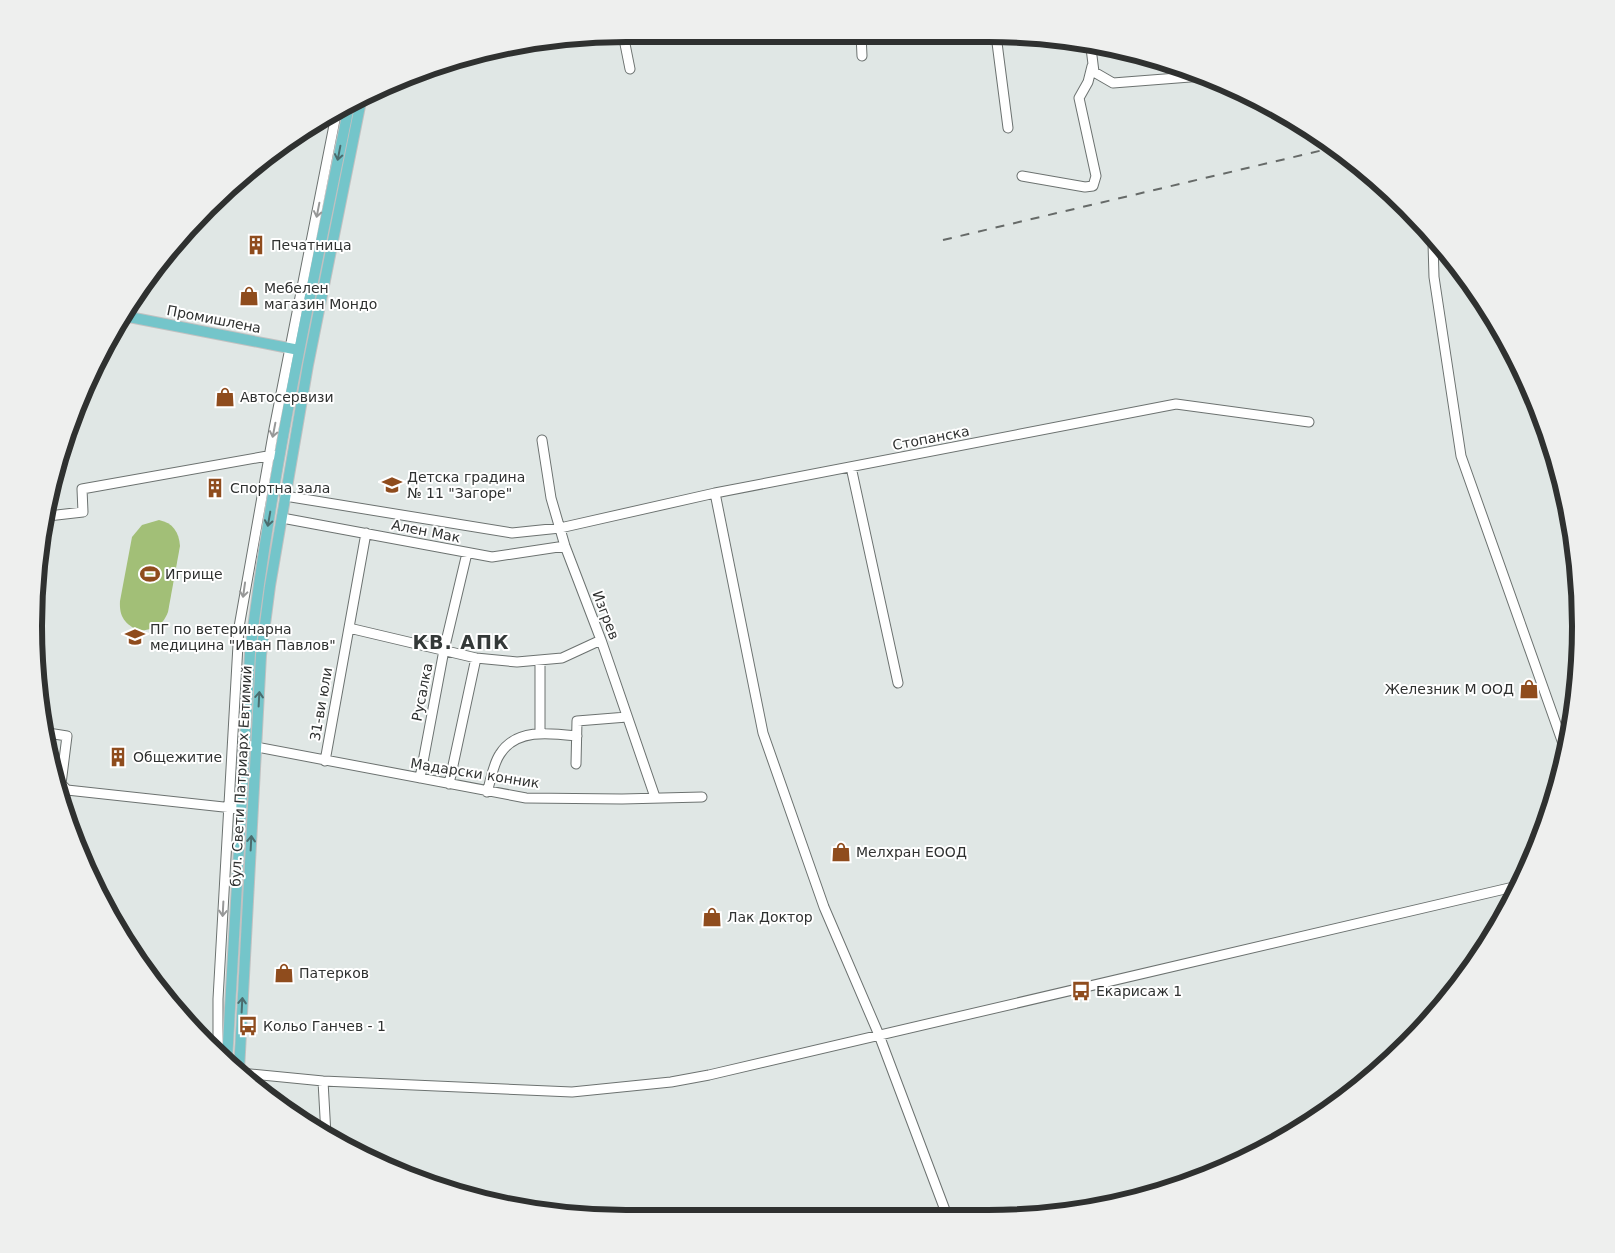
<svg xmlns="http://www.w3.org/2000/svg" width="1615" height="1253" font-family="'DejaVu Sans',sans-serif">
<rect width="100%" height="100%" fill="#e0e7e5"/>
<path fill="#a2bf77" d="M159 520C173 523 179 532 180 546L168 612C162 627 154 629 139 631 125 624 119 617 120 601L132 537 142 525Z"/>
<g fill="none" stroke-linecap="round" stroke-linejoin="round">
<defs>
<path id="minor" d="M623 34 630 69
M861 34 862 56
M996 35 1008 128
M1091 48 1094 72 1113 83 1203 76
M1022 176 1085 187 1093 186 1096 176 1079 98 1088 82 1092 66
M1436 238 1433 243 1434 277 1461 456 1566 752
M542 440 551 498 565 546 601 640 655 797
M851 467 898 683
M715 493 763 733 824 907 879 1035 948 1218
M285 496 512 533 560 528 715 493 1176 404 1309 422
M48 516 83 512 82 489 273 455
M282 518 492 557 565 546
M349 628 476 658 517 662 562 658 601 640
M540 660V734
M48 733 67 736 61 784 67 790 242 809
M246 745 526 798 622 799 702 797
M325 761 366 533
M576 764 577 721 627 717
M420 778 444 650 467 553
M449 784 476 658
M487 792C491 780 493 764 500 754 516 728 551 733 577 736
M218 1054V999L239 627 274 429 337 110
M240 1073 323 1081 572 1092 671 1082 709 1075 1522 885
M323 1081 326 1135"/>
<path id="major" d="M124 316 299 350
M227 1061 250 653C272 468 312 287 349 106
M239 1071 261 655 270 586 308 365 361 101"/>
</defs>
<use href="#minor" stroke="#6c7270" stroke-width="11"/>
<use href="#major" stroke="#c1c1c1" stroke-width="12"/>
<use href="#minor" stroke="#fff" stroke-width="9"/>
<use href="#major" stroke="#74c5ca" stroke-width="10"/>
<path stroke="#666a68" stroke-width="2" stroke-dasharray="9 9" stroke-linecap="butt" d="M943 240 1336 147"/>
</g>
<defs><path id="oneway-shaft" d="M-6 0H5M1.5-3L5.5 0L1.5 3" fill="none" stroke-width="1.6" stroke-linecap="round" stroke-linejoin="round" transform="scale(1.25)"/></defs>
<g stroke="#4b6c6e">
<use href="#oneway-shaft" transform="translate(339 153) rotate(101)"/>
<use href="#oneway-shaft" transform="translate(269 519) rotate(100)"/>
<use href="#oneway-shaft" transform="translate(259 699) rotate(-87)"/>
<use href="#oneway-shaft" transform="translate(251 843) rotate(-87)"/>
<use href="#oneway-shaft" transform="translate(242 1005) rotate(-87)"/>
</g>
<g stroke="#979898">
<use href="#oneway-shaft" transform="translate(318 210) rotate(101)"/>
<use href="#oneway-shaft" transform="translate(274 430) rotate(101)"/>
<use href="#oneway-shaft" transform="translate(244 590) rotate(98)"/>
<use href="#oneway-shaft" transform="translate(223 909) rotate(93)"/>
</g>
<defs>
<symbol id="building-bare" viewBox="-9 -9 18 18"><path d="M-4-6H4V6H1V3H-1V6H-4ZM-2.5-4.3h1.7v1.8h-1.7ZM.8-4.3h1.7v1.8H.8ZM-2.5-1h1.7V.8h-1.7ZM.8-1h1.7V.8H.8Z" fill="#8f4c1d" stroke="#fff" stroke-width="2.5" paint-order="stroke"/></symbol>
<symbol id="shop-bare" viewBox="-9 -9 18 18"><path d="M-5-2.5h2.3a2.7 3.5 0 0 1 5.4 0H5L5.5 6h-11ZM-1.5-2.5h3a1.5 2.3 0 0 0-3 0Z" fill="#8f4c1d" stroke="#fff" stroke-width="2.5" paint-order="stroke"/></symbol>
<symbol id="school-bare" viewBox="-9 -9 18 18"><path d="M0-5L7-2L0 1L-7-2ZM-4 1L0 2.5L4 1V4Q0 6-4 4Z" fill="#8f4c1d" stroke="#fff" stroke-width="2.5" paint-order="stroke"/></symbol>
<symbol id="stadium-bare" viewBox="-9 -9 18 18"><path d="M0-5a6.5 5 0 1 0 0 10a6.5 5 0 1 0 0-10ZM-3.5-1.8h7v3.6h-7Z" fill="#8f4c1d" stroke="#fff" stroke-width="2.5" paint-order="stroke"/></symbol>
<symbol id="bus-bare" viewBox="-9 -9 18 18"><path d="M-5-6H5V4H4V6H2V4H-2V6H-4V4H-5ZM-3.5-4V0h7V-4ZM-3.5 1.2v1.5H-2V1.2ZM2 1.2v1.5H3.5V1.2Z" fill="#8f4c1d" stroke="#fff" stroke-width="2.5" paint-order="stroke"/></symbol>
</defs>
<g fill-rule="evenodd">
<use href="#building-bare" x="242" y="231" width="28" height="28"/>
<use href="#shop-bare" x="235" y="282" width="28" height="28"/>
<use href="#shop-bare" x="211" y="383" width="28" height="28"/>
<use href="#school-bare" x="378" y="471" width="28" height="28"/>
<use href="#building-bare" x="201" y="474" width="28" height="28"/>
<use href="#stadium-bare" x="136" y="560" width="28" height="28"/>
<use href="#school-bare" x="121" y="623" width="28" height="28"/>
<use href="#shop-bare" x="1515" y="675" width="28" height="28"/>
<use href="#building-bare" x="104" y="743" width="28" height="28"/>
<use href="#shop-bare" x="827" y="838" width="28" height="28"/>
<use href="#shop-bare" x="698" y="903" width="28" height="28"/>
<use href="#shop-bare" x="270" y="959" width="28" height="28"/>
<use href="#bus-bare" x="1067" y="977" width="28" height="28"/>
<use href="#bus-bare" x="234" y="1012" width="28" height="28"/>
</g>
<g text-anchor="middle" stroke-width="4" stroke-linejoin="round" paint-order="stroke">
<g font-size="14" fill="#2f3130" stroke="#fff" text-anchor="start">
<text x="271" y="250">Печатница</text>
<text x="264" y="293">Мебелен<tspan x="264" dy="16">магазин Мондо</tspan></text>
<text x="240" y="402">Автосервизи</text>
<text x="407" y="482">Детска градина<tspan x="407" dy="16">№ 11 "Загоре"</tspan></text>
<text x="230" y="493">Спортна зала</text>
<text x="165" y="579">Игрище</text>
<text x="150" y="634">ПГ по ветеринарна<tspan x="150" dy="16">медицина "Иван Павлов"</tspan></text>
<text x="1514" y="694" text-anchor="end">Железник М ООД</text>
<text x="133" y="762">Общежитие</text>
<text x="856" y="857">Мелхран ЕООД</text>
<text x="727" y="922">Лак Доктор</text>
<text x="299" y="978">Патерков</text>
<text x="1096" y="996">Екарисаж 1</text>
<text x="263" y="1031">Кольо Ганчев - 1</text>
</g>
<g font-size="14" fill="#2f3130" stroke="#fff">
<text transform="translate(214 319) rotate(11)" y="5">Промишлена</text>
<text transform="translate(931 438) rotate(-11)" y="5">Стопанска</text>
<text transform="translate(426 531) rotate(11)" y="5">Ален Мак</text>
<text transform="translate(606 615) rotate(69)" y="5">Изгрев</text>
<text transform="translate(422 692) rotate(-79)" y="5">Русалка</text>
<text transform="translate(321 704) rotate(-80)" y="5">31-ви юли</text>
<text transform="translate(475 773) rotate(9)" y="5">Мадарски конник</text>
<text transform="translate(241 776) rotate(-87)" y="5">бул. Свети Патриарх Евтимий</text>
</g>
<g font-size="19" font-weight="bold" letter-spacing="1" fill="#343938" stroke="#fff">
<text x="461" y="649">КВ. АПК</text>
</g>
</g>
<path d="M0 0H1615V1253H0ZM626 42H988A584 584 0 0 1 1572 626V626A584 584 0 0 1 988 1210H626A584 584 0 0 1 42 626V626A584 584 0 0 1 626 42Z" fill="#eeefee" fill-rule="evenodd"/>
<path fill="none" stroke="#2f3130" stroke-width="6" d="M626 42H988A584 584 0 0 1 1572 626V626A584 584 0 0 1 988 1210H626A584 584 0 0 1 42 626V626A584 584 0 0 1 626 42Z"/>
</svg>
